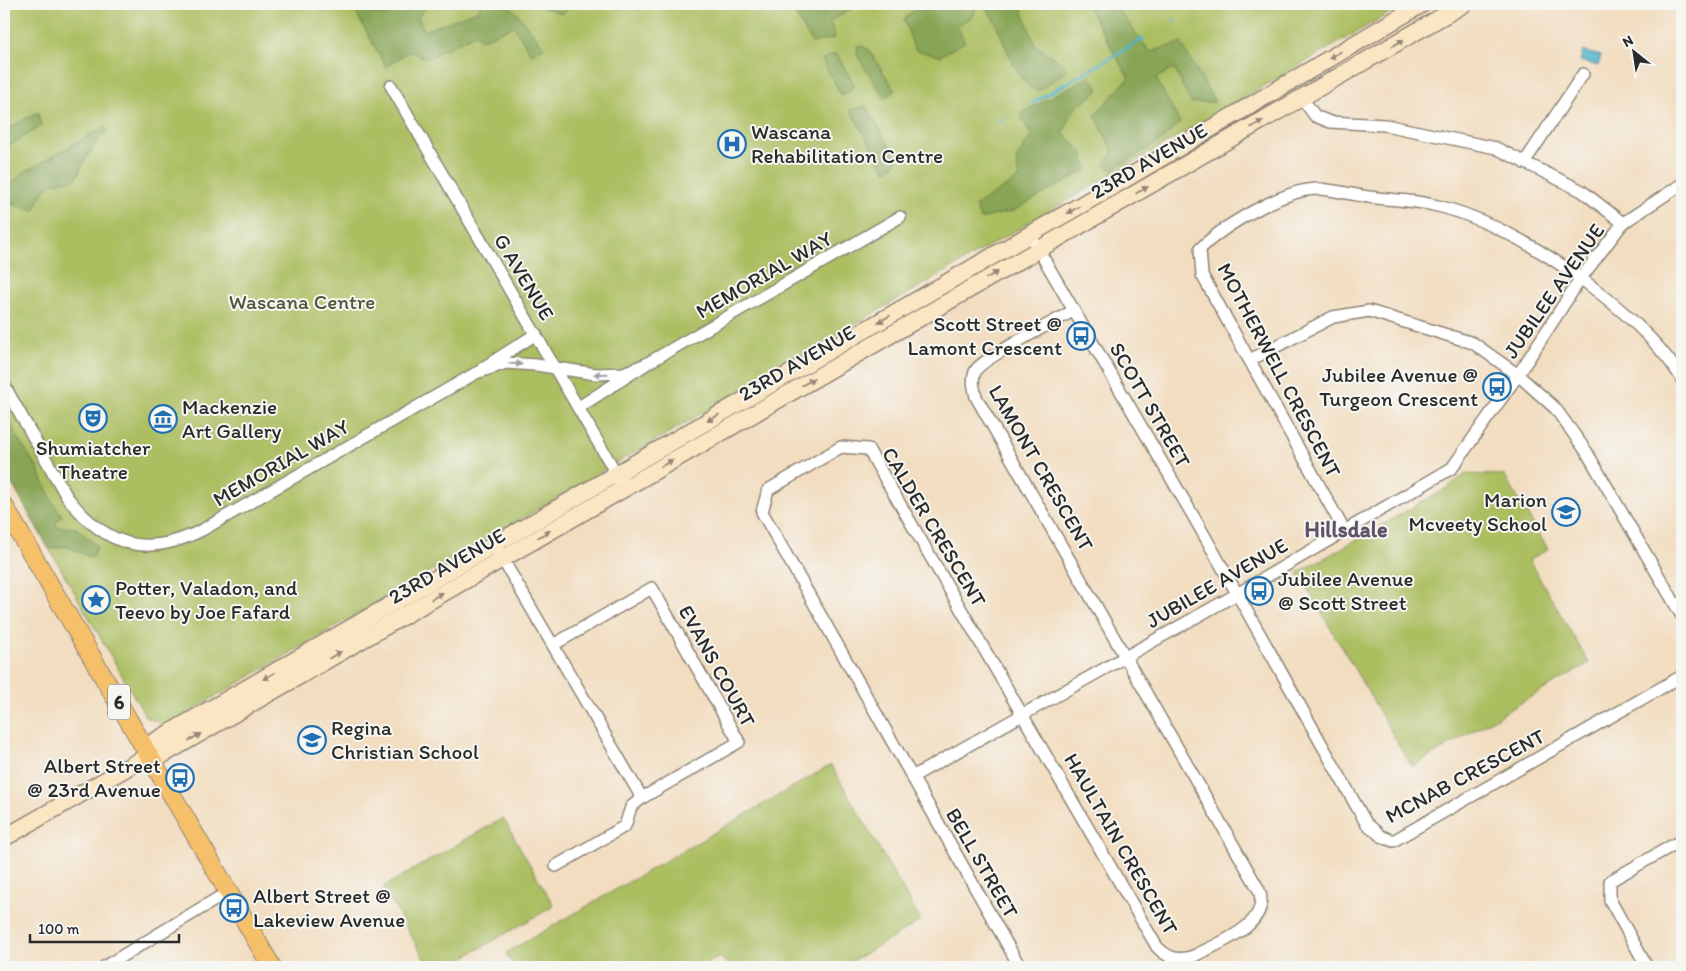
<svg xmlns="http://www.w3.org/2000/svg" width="1686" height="971" font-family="Itim,sans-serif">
<rect width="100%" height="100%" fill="#f6f6f2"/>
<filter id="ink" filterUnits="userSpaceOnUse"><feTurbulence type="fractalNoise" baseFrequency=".02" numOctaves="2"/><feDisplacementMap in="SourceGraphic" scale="10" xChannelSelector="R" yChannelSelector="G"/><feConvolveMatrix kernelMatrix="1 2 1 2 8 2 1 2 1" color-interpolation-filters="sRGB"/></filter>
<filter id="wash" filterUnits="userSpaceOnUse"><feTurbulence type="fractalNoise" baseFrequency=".0096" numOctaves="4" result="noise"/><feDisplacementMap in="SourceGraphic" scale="20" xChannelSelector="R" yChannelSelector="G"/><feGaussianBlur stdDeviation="1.12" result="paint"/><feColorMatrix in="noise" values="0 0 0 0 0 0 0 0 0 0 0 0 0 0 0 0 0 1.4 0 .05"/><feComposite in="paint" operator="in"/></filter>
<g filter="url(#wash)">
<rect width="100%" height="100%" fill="#f2ddc0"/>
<path fill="#abbe61" stroke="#6b7446" d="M4 4H1405L165 726 146 717 4 470Z
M1466 474 1504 475 1548 549 1529 560 1589 663 1412 767 1298 573 1445 489Z
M831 765 921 921 842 967H731L720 957 701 967H514L506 953Z
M503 818 554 906 447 967H429L383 887Z"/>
<path fill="#88a557" stroke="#5a6841" d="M351 4H368L369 12 386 15 392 4H429L418 17 424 31 477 11 482 4H509L544 47 531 54 514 26 481 40 475 34 426 59 410 51 386 67Z
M543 4H572L563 14 542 7Z
M789 4H855L854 8 830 21 835 38 812 43Z
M921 4H978L973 16 957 26 965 42 939 56 915 50 904 19Z
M982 4H1020L1035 45 1059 61 1068 70 1038 91C1009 81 1005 25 982 4Z
M1086 4H1114L1150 52 1181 43 1215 102 1191 103 1174 68 1156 78 1180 123 1159 142 1112 170 1105 165 1113 152 1095 115 1129 78Z
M858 45 868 49 895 90 885 99 857 55Z
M836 53 855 86 842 96 822 60Z
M1090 76 1099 90 1075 108 1063 133 1081 151 1088 169 1013 211 980 219 975 206 1019 178 1016 159 1031 136 1020 114Z
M866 106 898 161 886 172 850 110Z
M38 112 41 126 4 149V131Z
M104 127 107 130 89 153 75 180C46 181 46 187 34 211L12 204 5 191 21 174Z
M4 409 18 439 37 467 51 499 62 516 55 524 59 527 76 528 97 546 92 558 66 546 49 549 4 470Z"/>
<path fill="#4ab2c9" stroke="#3a6e7a" d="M1583 51 1601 56 1598 66 1580 61Z"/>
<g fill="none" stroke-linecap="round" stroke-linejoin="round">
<path stroke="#4ab2c9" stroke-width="3" d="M1174 21 1175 20
M1032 103 1143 39
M1000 121 1004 119"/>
</g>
</g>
<g filter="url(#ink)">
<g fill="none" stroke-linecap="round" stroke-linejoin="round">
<defs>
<path id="street" d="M391 86 620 480
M1302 98 1315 116 1330 122 1385 125 1496 148 1582 191 1623 223
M1524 163 1583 74
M1030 235 1199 526 1366 823 1381 836 1393 841 1682 676
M1250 360 1333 317 1369 311 1473 343 1518 375 1555 408 1586 451 1682 616
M483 368 536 334
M4 385 67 497C106 547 147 559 204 529L476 373 506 363 536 365 596 374 623 373 646 364
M579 407 646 364 900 217
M1344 530 1202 275 1200 249C1223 226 1283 190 1316 189 1333 189 1352 195 1369 197 1390 200 1412 200 1433 205 1512 221 1641 310 1682 379
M4 531 15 525
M499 553 642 798
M553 645 652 588 739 742 642 798 631 807 625 826 556 866
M912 777 1237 594 1452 468 1518 375 1581 278 1623 223 1682 184
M104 967 228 892
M1020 967 762 512 768 490 841 447 868 449 1157 947C1169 959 1178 961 1194 956 1218 943 1272 925 1259 890L976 397C974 388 971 379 976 370 983 358 1057 320 1073 311
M1647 967 1610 900V881L1682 840"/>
<path id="secondary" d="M145 747 1105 191 1422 4
M152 761 1464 4
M4 838 149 755"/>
<path id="primary" d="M4 506 272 967"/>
</defs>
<use href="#street" stroke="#8e8476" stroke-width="14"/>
<use href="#secondary" stroke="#8e8476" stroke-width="19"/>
<use href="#primary" stroke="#8e8476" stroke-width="20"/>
<use href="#street" stroke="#fff" stroke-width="11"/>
<use href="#secondary" stroke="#fbe6c4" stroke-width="16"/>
<use href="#primary" stroke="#f6c06b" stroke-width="18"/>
</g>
<defs><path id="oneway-solid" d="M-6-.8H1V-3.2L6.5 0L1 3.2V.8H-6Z" transform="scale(1.25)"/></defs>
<g fill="#938878">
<use href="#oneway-solid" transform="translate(1398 43) rotate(-30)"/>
<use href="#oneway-solid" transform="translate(1335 55) rotate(150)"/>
<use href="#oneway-solid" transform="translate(1257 124) rotate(-30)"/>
<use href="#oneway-solid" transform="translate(1142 190) rotate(-30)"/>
<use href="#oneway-solid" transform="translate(1073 210) rotate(150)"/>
<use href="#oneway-solid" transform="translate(992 275) rotate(-30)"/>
<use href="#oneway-solid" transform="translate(884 319) rotate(150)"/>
<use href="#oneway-solid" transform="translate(808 382) rotate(-30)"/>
<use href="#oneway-solid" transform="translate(713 418) rotate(150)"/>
<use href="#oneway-solid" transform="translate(667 463) rotate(-30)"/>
<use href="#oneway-solid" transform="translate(544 534) rotate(-30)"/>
<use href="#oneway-solid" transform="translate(437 596) rotate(-30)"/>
<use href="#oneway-solid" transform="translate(335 655) rotate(-30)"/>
<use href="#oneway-solid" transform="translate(269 676) rotate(150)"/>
<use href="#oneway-solid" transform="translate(195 737) rotate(-30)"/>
</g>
<g fill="#a0a0a0">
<use href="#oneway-solid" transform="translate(515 364) rotate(3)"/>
<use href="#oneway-solid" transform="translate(601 374) rotate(179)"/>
</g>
</g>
<defs>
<symbol id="hospital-ring" viewBox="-11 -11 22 22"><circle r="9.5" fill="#f6f6f2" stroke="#1f6fb2" stroke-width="1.5"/><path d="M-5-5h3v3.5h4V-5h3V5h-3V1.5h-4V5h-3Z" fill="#1f6fb2"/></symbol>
<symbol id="bus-ring" viewBox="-11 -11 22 22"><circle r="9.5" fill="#f6f6f2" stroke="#1f6fb2" stroke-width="1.5"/><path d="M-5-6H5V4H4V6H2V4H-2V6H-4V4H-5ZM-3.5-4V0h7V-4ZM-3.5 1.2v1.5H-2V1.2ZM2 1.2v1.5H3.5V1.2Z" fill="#1f6fb2"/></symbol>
<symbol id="theatre-ring" viewBox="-11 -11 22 22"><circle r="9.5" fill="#f6f6f2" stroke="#1f6fb2" stroke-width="1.5"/><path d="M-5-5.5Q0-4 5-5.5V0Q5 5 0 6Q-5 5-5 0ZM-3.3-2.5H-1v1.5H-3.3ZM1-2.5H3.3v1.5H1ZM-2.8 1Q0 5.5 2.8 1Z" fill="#1f6fb2"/></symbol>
<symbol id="museum-ring" viewBox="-11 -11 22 22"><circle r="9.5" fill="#f6f6f2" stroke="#1f6fb2" stroke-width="1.5"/><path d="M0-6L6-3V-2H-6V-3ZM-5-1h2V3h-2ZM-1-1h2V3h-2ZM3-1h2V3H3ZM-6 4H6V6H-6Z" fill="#1f6fb2"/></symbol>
<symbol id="school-ring" viewBox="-11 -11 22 22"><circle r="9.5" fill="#f6f6f2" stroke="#1f6fb2" stroke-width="1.5"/><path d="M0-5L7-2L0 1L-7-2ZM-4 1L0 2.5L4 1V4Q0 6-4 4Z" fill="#1f6fb2"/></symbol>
<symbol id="sight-ring" viewBox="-11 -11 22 22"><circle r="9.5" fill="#f6f6f2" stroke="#1f6fb2" stroke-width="1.5"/><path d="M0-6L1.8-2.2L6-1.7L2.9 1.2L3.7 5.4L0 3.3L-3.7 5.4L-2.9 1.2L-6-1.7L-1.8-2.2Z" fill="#1f6fb2"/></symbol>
</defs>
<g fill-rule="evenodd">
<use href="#hospital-ring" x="716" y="128" width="32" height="32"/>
<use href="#bus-ring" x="1065" y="320" width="32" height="32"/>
<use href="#bus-ring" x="1481" y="371" width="32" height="32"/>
<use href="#theatre-ring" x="77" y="402" width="32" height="32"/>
<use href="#museum-ring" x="147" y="403" width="32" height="32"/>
<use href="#school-ring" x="1550" y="496" width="32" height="32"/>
<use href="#bus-ring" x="1243" y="575" width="32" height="32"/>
<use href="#sight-ring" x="80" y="584" width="32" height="32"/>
<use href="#school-ring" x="296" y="724" width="32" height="32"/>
<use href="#bus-ring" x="164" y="762" width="32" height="32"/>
<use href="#bus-ring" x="218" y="892" width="32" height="32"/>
</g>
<g text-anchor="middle" stroke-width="4" stroke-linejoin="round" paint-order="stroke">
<rect fill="#f6f6f2" stroke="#686867" stroke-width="1" x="108" y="684.5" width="22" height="35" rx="4"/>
<g font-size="20" font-weight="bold" fill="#2b2b2b">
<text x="119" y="709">6</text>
</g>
<g font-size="21" fill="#2b2b2b" stroke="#f6f6f2" text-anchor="start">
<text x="751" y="139">Wascana<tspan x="751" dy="24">Rehabilitation Centre</tspan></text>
<text x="1062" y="331" text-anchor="end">Scott Street @<tspan x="1062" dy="24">Lamont Crescent</tspan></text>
<text x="1478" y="382" text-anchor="end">Jubilee Avenue @<tspan x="1478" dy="24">Turgeon Crescent</tspan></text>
<text x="182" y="414">Mackenzie<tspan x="182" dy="24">Art Gallery</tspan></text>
<text x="93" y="455" text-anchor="middle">Shumiatcher<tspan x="93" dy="24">Theatre</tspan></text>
<text x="1547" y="507" text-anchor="end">Marion<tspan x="1547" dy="24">Mcveety School</tspan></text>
<text x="1278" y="586">Jubilee Avenue<tspan x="1278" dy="24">@ Scott Street</tspan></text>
<text x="115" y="595">Potter, Valadon, and<tspan x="115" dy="24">Teevo by Joe Fafard</tspan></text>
<text x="331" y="735">Regina<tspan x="331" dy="24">Christian School</tspan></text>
<text x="161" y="773" text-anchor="end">Albert Street<tspan x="161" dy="24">@ 23rd Avenue</tspan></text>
<text x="253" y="903">Albert Street @<tspan x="253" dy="24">Lakeview Avenue</tspan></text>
</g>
<g font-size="21" fill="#2b2b2b" stroke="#f6f6f2">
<text transform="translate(1149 161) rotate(-30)" y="7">23RD AVENUE</text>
<text transform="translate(764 275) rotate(-30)" y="7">MEMORIAL WAY</text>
<text transform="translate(524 277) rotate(59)" y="7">G AVENUE</text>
<text transform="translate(1554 291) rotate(-55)" y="7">JUBILEE AVENUE</text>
<text transform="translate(797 363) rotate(-30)" y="7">23RD AVENUE</text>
<text transform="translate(1279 370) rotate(62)" y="7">MOTHERWELL CRESCENT</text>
<text transform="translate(1150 405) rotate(60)" y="7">SCOTT STREET</text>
<text transform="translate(281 463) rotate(-30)" y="7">MEMORIAL WAY</text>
<text transform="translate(1041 468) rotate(60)" y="7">LAMONT CRESCENT</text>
<text transform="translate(934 527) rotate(59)" y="7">CALDER CRESCENT</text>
<text transform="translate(447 566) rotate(-30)" y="7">23RD AVENUE</text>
<text transform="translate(1217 583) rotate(-30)" y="7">JUBILEE AVENUE</text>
<text transform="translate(717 666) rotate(61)" y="7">EVANS COURT</text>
<text transform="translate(1465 776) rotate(-28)" y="7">MCNAB CRESCENT</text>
<text transform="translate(1121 844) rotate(60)" y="7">HAULTAIN CRESCENT</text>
<text transform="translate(982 863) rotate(60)" y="7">BELL STREET</text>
</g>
<g font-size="21" fill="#51573b" stroke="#f6f6f2">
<text x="302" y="309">Wascana Centre</text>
</g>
<g font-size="22" font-weight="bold" fill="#5e5368" stroke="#f6f6f2">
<text x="1346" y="537">Hillsdale</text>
</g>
</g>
<rect width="1686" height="971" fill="none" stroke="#f6f6f2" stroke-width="20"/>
<g transform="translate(1634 52) rotate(330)" stroke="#f6f6f2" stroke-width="4" paint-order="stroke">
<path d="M0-4L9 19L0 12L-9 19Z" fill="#2b2b2b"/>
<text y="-8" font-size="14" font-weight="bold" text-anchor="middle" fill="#2b2b2b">N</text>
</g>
<path d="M30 934v8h149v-8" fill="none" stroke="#2b2b2b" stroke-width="2.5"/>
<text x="38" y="934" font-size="15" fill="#2b2b2b" stroke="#f6f6f2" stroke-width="4" paint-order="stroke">100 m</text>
</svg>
